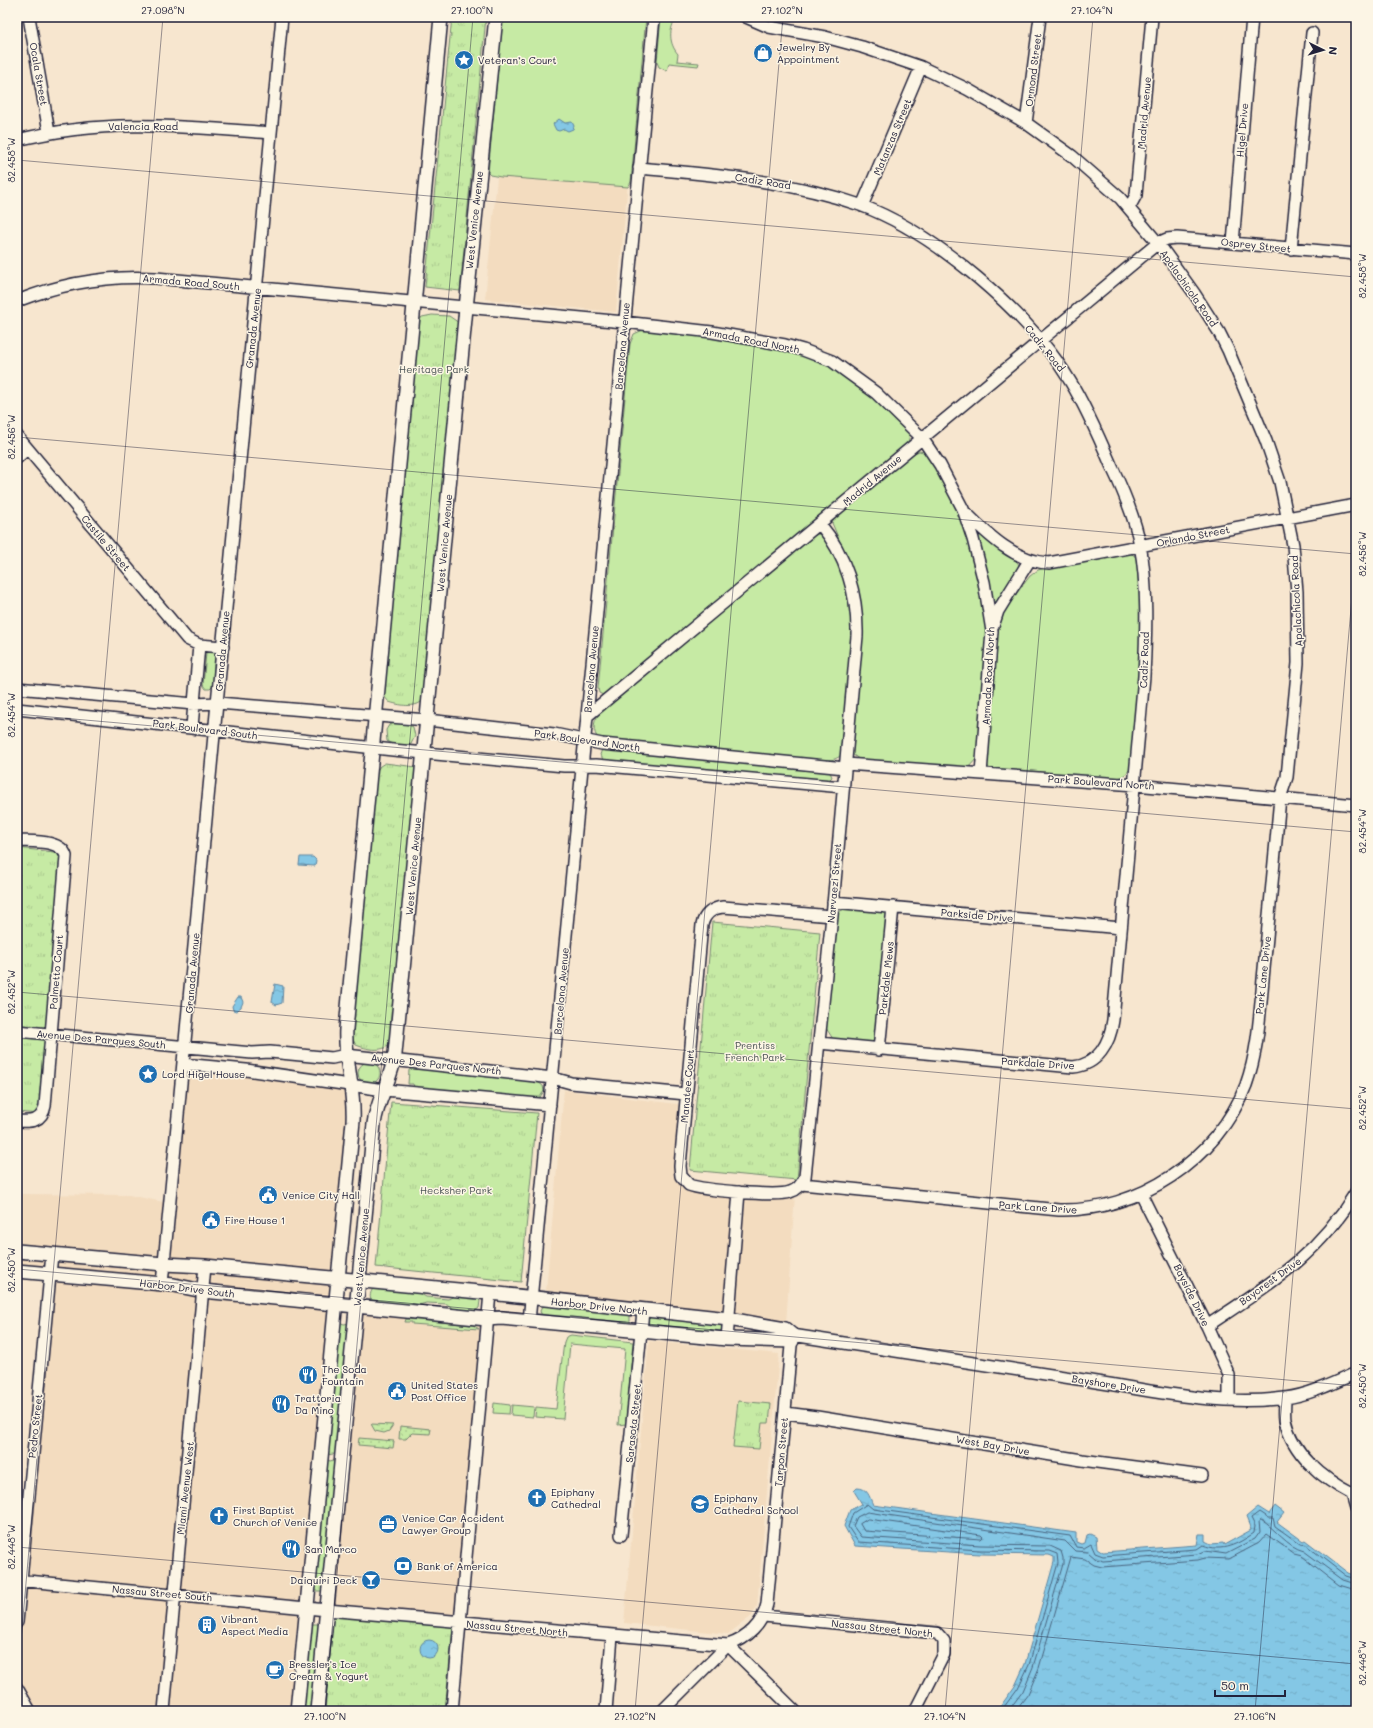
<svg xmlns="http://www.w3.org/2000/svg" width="1373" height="1728" font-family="Mali,sans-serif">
<defs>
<pattern id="park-tufts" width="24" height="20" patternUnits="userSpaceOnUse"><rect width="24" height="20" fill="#c6eaa4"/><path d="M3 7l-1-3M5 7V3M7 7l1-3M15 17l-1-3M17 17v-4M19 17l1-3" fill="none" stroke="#aac88e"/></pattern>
<pattern id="garden-dots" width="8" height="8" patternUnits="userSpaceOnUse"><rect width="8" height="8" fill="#c6eaa4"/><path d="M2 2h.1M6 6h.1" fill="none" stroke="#aac88e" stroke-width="1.8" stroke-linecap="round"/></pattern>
<pattern id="water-ripples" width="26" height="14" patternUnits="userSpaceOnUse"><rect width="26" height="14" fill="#84c7e5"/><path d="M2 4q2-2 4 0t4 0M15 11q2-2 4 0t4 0" fill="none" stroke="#72abc5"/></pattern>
</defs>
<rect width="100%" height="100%" fill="#f7e6cf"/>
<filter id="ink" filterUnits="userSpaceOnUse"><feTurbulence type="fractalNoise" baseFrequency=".025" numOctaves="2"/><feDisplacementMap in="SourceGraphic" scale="8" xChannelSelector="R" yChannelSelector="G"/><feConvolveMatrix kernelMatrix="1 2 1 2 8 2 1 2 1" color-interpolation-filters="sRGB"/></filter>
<g filter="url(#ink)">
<path fill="#f3dcbf" d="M513 17H643L616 312 485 299Z
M189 1064 343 1077 348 1112 332 1273 17 1246V1194L129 1195 173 1204Z
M564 1090 685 1105 680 1165 687 1182 795 1194 786 1324 644 1306 546 1291Z
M17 1256 331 1283 330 1299 17 1266Z
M49 1278 173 1290 329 1308 301 1615 296 1632 290 1711H17V1605Z
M361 1312 482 1323 457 1626 332 1612Z
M649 1341 779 1354 757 1606 752 1616 728 1634 624 1623Z"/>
<path fill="#c6eaa4" stroke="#748670" d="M504 17H646L631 182 628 187 501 177 490 175 488 173 502 25Z
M661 17H677C668 29 669 44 678 54L677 61 699 63 698 66 669 63 667 71 659 67 657 62Z
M643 330 755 342 821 360 865 389 910 434 908 443 603 695 599 693 598 688 630 344 634 334Z
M919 451 928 453 960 514 977 567 988 635 977 758 968 768 860 760 852 754 862 635 846 556 832 523 835 518 912 454Z
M818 534C829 538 831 548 836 557 864 619 848 690 841 755 835 761 828 760 820 760L609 740 597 737C591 727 595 718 602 710L813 536Z
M980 535 985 536 1016 560 1019 565V569L997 602 992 601 978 538Z
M1130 553 1135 556 1137 561 1142 635 1131 768 1124 776 1114 779 990 769 986 764 997 636 1000 620 1006 607 1030 576 1038 570 1053 566Z
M215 650 213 686 210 689H206L203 685 206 653 207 651Z
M602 749 830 772 832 777 827 782 604 760 600 755Z
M846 908 887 911 888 915 876 1037 872 1043 833 1039 826 1028 836 916 839 912Z
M358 1073a11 11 0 1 1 22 0a11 11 0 1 1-22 0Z
M417 1067 538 1082 543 1086 544 1091 540 1097 532 1098 414 1087 413 1084H408L409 1070Z
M374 1288 417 1292 426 1297 448 1299 457 1295 478 1298 480 1301 479 1308 475 1311 455 1310 447 1304 426 1303 416 1306 372 1302C369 1298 370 1291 374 1288Z
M545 1306 627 1314 630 1316V1324L542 1316 540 1311 542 1307Z
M651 1317 723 1323 724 1332 648 1325 647 1321Z
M406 1319 473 1325 479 1329 412 1324V1322H405Z
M339 1322 344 1324 350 1323 336 1455 333 1454 327 1455Z
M571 1335 633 1342 626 1424 618 1425 625 1349 570 1344 563 1419 535 1417 536 1407 556 1409 564 1342 566 1337Z
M494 1403 510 1405 509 1414 493 1413Z
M512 1405 534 1407 533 1417 511 1415Z
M326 1459 330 1461 337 1459 322 1591H315V1589Z
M312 1624H320L313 1711H302Z"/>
<path fill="url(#park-tufts)" stroke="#748670" d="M452 17H486L460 291 425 287Z
M432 315 449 316 459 323 423 700C416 709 398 705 389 702L383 695 417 324 422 317Z
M394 723 407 724 413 727 415 736 411 744C403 747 393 746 387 741L386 730 389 725Z
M385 763 416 767 390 1044C382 1053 366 1049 356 1045L351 1036 376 772 380 766Z
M17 848 63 853 39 1114 17 1112Z
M712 922 820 932 797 1180 690 1170Z
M391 1102 537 1113 521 1282 376 1267Z
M738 1401 771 1404 769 1423H762L759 1449 733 1447Z
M333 1616 453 1627 445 1711H325Z"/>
<path fill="url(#garden-dots)" stroke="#748670" d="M371 1424 393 1425 389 1431 384 1433 375 1431Z
M400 1426 431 1429 430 1434 412 1433 406 1439H399Z
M359 1438 394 1441 393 1448 358 1445Z"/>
<path fill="url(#water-ripples)" stroke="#5d85a1" d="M559 119 565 123 572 122 574 126 573 129 568 131 564 129 559 131 556 130 553 124Z
M300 857H313L316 860 315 866 299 865Z
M275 984 283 986 282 1003 276 1005 272 1002Z
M238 997H241L243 1002 241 1007 236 1011 233 1010 232 1006Z
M857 1488C868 1488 869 1496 873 1505L1076 1533V1542L1081 1544 1085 1543 1087 1535 1090 1534 1096 1537 1097 1548 1103 1552 1197 1545 1199 1534H1205V1541L1211 1544 1223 1543 1224 1545 1251 1530 1246 1517 1258 1507 1269 1514 1275 1506 1284 1513 1277 1522 1303 1541 1305 1540 1348 1573 1356 1576V1711H997L1015 1686 1025 1664 1054 1562V1557L1049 1555 980 1554 855 1546 844 1526 850 1510 862 1504 854 1491Z
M420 1649a9 9 0 1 1 18 0a9 9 0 1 1-18 0Z"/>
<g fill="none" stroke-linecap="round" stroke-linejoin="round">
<path stroke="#49647f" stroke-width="1" d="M868 1519 981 1535 983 1537 981 1539 864 1531 860 1524Z
M1001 1711 1018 1688 1029 1665 1058 1563 1057 1554 1049 1551 980 1550 858 1542 848 1527 853 1513 867 1504 873 1509 1070 1536 1076 1547 1084 1548 1091 1544 1095 1553 1103 1556 1197 1549 1203 1545C1222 1553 1238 1544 1254 1533L1255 1526 1251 1518 1259 1512 1268 1518H1273L1275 1526 1300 1544 1306 1545 1346 1576 1356 1579
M1008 1711 1023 1691 1033 1667 1063 1564V1558L1061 1551 1050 1546 980 1545 861 1537 853 1526 857 1517 867 1512 1065 1541 1075 1551 1088 1552 1096 1559 1103 1561 1198 1554 1205 1551 1226 1554 1255 1539 1260 1532 1259 1521 1261 1520C1275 1528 1287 1547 1304 1551L1343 1580 1356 1584
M1015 1711 1028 1694 1039 1668 1071 1557 1085 1559 1094 1565 1102 1567 1198 1560 1205 1558 1229 1559 1259 1543 1267 1534 1294 1554 1302 1556 1339 1585 1356 1590"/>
<defs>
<path id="minor" d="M29 17 49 132
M746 17 769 27 825 37 862 47 921 67 967 89 1026 123 1072 156 1120 198 1158 243 1194 293 1219 332 1228 350 1266 441 1280 482 1293 545 1297 592 1298 663 1287 777 1280 798C1275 855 1269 912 1264 969 1260 1008 1259 1049 1246 1085 1217 1160 1138 1212 1059 1210L802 1184
M1026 123 1040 17
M17 140C106 118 180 126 270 133
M639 168C714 175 788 180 860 205 934 232 1029 313 1070 381 1086 407 1099 437 1111 465 1123 490 1135 518 1140 545 1148 585 1146 635 1144 676L1113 1020C1110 1043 1098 1065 1073 1067L819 1043
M862 206 921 67
M1129 208 1136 195 1152 17
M1233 243 1252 17
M1291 249 1312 33
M17 301C62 283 108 275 156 278L624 322 712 332 785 345 803 350 832 361 876 393 922 438 940 465 963 509 973 539 984 582 992 631 981 774
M17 436 187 639 199 645 223 647
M17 458 27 449
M966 513C988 535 1016 562 1049 563L1356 505
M820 524C846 555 858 595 857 636L832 916 805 1177C802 1184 798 1190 790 1192 777 1197 702 1190 689 1185L681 1176 680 1166 702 925C704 915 712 908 723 907L832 916
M993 626 998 611 1029 561
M17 688 194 704 218 703 427 720 554 734 602 744 845 768
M17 709 393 750 564 766 596 765 843 787
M587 716 1158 243 1167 239 1177 238 1356 254
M192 727 199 645
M846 764 1135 785 1356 805
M17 841C32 842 61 839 66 856L45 1106C42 1122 31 1122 17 1121
M833 902 1121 928
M17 1031 252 1053 270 1052 332 1058 346 1055 553 1078 571 1083 686 1094
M879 1050 893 907
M183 1064 246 1070 384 1090 550 1105
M1141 1194 1207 1326 1229 1375V1400
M162 1284 282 17
M529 1321 654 17
M1207 1326C1268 1285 1317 1257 1356 1192
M727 1339 739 1192
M1285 1398C1285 1405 1284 1413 1285 1420 1292 1454 1323 1479 1352 1494
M785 1413 817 1417 1082 1460 1202 1476
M1356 1494H1352L1356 1508
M621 1535 643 1311
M17 1580 327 1610 728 1645
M764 1616 937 1633 944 1641V1654L915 1711
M17 1622 52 1254
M728 1645 795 1711
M17 1688 30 1711
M164 1711 205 1266
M452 1711 490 1293
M606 1711 612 1636
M662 1711 728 1645C747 1639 763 1624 767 1604L792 1335C890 1350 987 1365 1084 1380 1150 1390 1218 1407 1285 1398 1309 1395 1334 1383 1356 1373"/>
<path id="tertiary" d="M17 1251 164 1264 205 1266 490 1293 729 1319 785 1329 792 1335
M17 1271 174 1285 203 1291 487 1319 501 1318 727 1339 792 1341
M297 1711 353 1121C355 1090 344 1060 346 1029L441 17
M317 1711 374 1124C377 1099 392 1079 395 1054L466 308 496 17"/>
</defs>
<use href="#minor" stroke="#22223b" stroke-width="14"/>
<use href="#tertiary" stroke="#22223b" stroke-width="16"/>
<use href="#minor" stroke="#fcf5e5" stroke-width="11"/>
<use href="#tertiary" stroke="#fcf5e5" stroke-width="13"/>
</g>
</g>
<path fill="none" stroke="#22223b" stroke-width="1" stroke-opacity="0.45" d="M17 160 1356 277M17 437 1356 554M17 714 1356 832M17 992 1356 1109M17 1269 1356 1386M17 1547 1356 1664M17 1686 163 17M325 1711 473 17M635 1711 783 17M945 1711 1093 17M1255 1711 1356 551"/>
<defs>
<symbol id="shop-disc" viewBox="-11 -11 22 22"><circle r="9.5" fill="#1f6fb2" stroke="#fcf5e5"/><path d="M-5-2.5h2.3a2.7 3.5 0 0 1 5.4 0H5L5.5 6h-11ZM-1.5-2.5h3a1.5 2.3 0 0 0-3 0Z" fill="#fff"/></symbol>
<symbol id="sight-disc" viewBox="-11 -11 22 22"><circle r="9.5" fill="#1f6fb2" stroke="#fcf5e5"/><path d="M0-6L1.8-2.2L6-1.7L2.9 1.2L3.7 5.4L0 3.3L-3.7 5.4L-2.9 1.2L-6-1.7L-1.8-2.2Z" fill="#fff"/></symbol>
<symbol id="civic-disc" viewBox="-11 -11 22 22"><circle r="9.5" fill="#1f6fb2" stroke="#fcf5e5"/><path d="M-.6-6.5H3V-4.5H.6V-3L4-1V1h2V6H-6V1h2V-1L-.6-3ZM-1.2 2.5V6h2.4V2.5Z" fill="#fff"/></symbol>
<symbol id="restaurant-disc" viewBox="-11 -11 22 22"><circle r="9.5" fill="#1f6fb2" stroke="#fcf5e5"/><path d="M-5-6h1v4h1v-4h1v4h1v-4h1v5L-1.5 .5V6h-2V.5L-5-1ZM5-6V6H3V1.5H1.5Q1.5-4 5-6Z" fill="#fff"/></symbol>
<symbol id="church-disc" viewBox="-11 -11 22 22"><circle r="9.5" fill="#1f6fb2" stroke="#fcf5e5"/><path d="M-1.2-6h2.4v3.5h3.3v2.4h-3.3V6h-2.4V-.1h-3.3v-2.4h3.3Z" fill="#fff"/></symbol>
<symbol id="school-disc" viewBox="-11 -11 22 22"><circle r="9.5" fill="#1f6fb2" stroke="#fcf5e5"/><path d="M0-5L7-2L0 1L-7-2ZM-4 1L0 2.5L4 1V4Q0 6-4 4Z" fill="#fff"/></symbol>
<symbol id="office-disc" viewBox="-11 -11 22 22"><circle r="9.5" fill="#1f6fb2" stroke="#fcf5e5"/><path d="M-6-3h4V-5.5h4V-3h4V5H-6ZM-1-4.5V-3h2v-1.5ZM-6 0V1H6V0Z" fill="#fff"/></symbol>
<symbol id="bank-disc" viewBox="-11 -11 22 22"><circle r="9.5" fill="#1f6fb2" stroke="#fcf5e5"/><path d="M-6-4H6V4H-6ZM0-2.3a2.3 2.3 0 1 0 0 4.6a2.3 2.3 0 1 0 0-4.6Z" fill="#fff"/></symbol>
<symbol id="bar-disc" viewBox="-11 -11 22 22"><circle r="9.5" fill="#1f6fb2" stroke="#fcf5e5"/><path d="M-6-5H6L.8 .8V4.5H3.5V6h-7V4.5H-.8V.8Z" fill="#fff"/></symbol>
<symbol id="building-disc" viewBox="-11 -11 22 22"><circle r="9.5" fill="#1f6fb2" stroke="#fcf5e5"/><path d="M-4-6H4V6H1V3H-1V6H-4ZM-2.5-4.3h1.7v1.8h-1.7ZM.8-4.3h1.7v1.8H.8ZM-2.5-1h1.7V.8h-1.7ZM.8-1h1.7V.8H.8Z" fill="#fff"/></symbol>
<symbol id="cafe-disc" viewBox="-11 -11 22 22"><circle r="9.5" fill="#1f6fb2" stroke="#fcf5e5"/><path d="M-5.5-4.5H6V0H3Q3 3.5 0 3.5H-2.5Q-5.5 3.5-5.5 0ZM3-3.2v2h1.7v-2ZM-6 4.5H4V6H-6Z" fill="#fff"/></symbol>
</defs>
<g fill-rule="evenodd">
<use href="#shop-disc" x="752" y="42" width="22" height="22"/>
<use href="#sight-disc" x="453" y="49" width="22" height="22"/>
<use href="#sight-disc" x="137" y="1063" width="22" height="22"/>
<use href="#civic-disc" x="257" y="1184" width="22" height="22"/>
<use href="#civic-disc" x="200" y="1209" width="22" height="22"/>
<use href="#restaurant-disc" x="297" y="1364" width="22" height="22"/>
<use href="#civic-disc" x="386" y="1380" width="22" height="22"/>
<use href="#restaurant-disc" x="270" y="1393" width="22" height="22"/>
<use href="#church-disc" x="526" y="1487" width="22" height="22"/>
<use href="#school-disc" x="689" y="1493" width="22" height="22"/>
<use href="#church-disc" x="208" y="1505" width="22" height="22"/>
<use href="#office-disc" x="377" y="1513" width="22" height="22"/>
<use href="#restaurant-disc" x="280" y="1538" width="22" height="22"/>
<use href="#bank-disc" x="392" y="1555" width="22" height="22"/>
<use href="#bar-disc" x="360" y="1569" width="22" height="22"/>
<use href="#building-disc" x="196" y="1614" width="22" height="22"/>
<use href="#cafe-disc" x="264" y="1659" width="22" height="22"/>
</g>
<g text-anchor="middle" stroke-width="3" stroke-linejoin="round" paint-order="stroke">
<g font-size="10" fill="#22223b" stroke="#fcf5e5" text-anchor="start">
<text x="777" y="51">Jewelry By<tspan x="777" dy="12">Appointment</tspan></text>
<text x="478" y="64">Veteran’s Court</text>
<text x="162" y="1078">Lord Higel House</text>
<text x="282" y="1199">Venice City Hall</text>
<text x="225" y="1224">Fire House 1</text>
<text x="322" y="1373">The Soda<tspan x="322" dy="12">Fountain</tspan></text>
<text x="411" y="1389">United States<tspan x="411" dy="12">Post Office</tspan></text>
<text x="295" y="1402">Trattoria<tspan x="295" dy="12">Da Mino</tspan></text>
<text x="551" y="1496">Epiphany<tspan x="551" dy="12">Cathedral</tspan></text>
<text x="714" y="1502">Epiphany<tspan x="714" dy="12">Cathedral School</tspan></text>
<text x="233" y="1514">First Baptist<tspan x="233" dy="12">Church of Venice</tspan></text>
<text x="402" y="1522">Venice Car Accident<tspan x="402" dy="12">Lawyer Group</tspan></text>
<text x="305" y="1553">San Marco</text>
<text x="417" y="1570">Bank of America</text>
<text x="357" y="1584" text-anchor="end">Daiquiri Deck</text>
<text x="221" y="1623">Vibrant<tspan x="221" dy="12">Aspect Media</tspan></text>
<text x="289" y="1668">Bressler's Ice<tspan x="289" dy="12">Cream &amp; Yogurt</tspan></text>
</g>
<g font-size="10" fill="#22223b" stroke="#fcf5e5">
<text transform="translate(1033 70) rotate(-83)" y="4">Ormond Street</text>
<text transform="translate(39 74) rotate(80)" y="4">Ocala Street</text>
<text transform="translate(1144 113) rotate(-85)" y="4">Madrid Avenue</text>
<text x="143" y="130">Valencia Road</text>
<text transform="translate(1242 130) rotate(-85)" y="4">Higel Drive</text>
<text transform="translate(892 137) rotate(-67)" y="4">Matanzas Street</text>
<text transform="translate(763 181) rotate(9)" y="4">Cadiz Road</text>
<text transform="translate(474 220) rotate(-84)" y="4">West Venice Avenue</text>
<text transform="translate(1256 245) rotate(6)" y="4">Osprey Street</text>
<text transform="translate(191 282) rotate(5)" y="4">Armada Road South</text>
<text transform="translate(1189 288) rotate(55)" y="4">Apalachicola Road</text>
<text transform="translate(253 328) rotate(-84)" y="4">Granada Avenue</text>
<text transform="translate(751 340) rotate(11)" y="4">Armada Road North</text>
<text transform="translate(622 346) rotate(-85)" y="4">Barcelona Avenue</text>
<text transform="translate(1045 348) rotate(51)" y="4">Cadiz Road</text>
<text transform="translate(872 480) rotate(-40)" y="4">Madrid Avenue</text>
<text transform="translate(1193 536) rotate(-11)" y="4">Orlando Street</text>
<text transform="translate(106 543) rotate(50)" y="4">Castile Street</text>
<text transform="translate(444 543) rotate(-85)" y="4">West Venice Avenue</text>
<text transform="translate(1296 601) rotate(-93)" y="4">Apalachicola Road</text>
<text transform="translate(222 651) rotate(-85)" y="4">Granada Avenue</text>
<text transform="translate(1144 660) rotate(-88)" y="4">Cadiz Road</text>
<text transform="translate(591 669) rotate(-85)" y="4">Barcelona Avenue</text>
<text transform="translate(988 676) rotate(-87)" y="4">Armada Road North</text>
<text transform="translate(205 729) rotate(7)" y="4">Park Boulevard South</text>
<text transform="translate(587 740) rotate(8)" y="4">Park Boulevard North</text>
<text transform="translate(1101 782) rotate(4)" y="4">Park Boulevard North</text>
<text transform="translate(413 866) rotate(-85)" y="4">West Venice Avenue</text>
<text transform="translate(834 883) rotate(-85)" y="4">Narvaezi Street</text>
<text transform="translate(977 915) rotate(5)" y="4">Parkside Drive</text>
<text transform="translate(56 972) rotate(-85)" y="4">Palmetto Court</text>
<text transform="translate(192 973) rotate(-85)" y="4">Granada Avenue</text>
<text transform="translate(1263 975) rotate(-84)" y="4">Park Lane Drive</text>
<text transform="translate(886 978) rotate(-84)" y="4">Parkdale Mews</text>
<text transform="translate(561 991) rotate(-85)" y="4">Barcelona Avenue</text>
<text transform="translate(101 1039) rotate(5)" y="4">Avenue Des Parques South</text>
<text transform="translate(1038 1063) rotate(4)" y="4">Parkdale Drive</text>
<text transform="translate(436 1064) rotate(6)" y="4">Avenue Des Parques North</text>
<text transform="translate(687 1086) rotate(-85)" y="4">Manatee Court</text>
<text transform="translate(1038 1207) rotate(4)" y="4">Park Lane Drive</text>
<text transform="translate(361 1257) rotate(-85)" y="4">West Venice Avenue</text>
<text transform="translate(1270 1281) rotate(-36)" y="4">Baycrest Drive</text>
<text transform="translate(187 1288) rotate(7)" y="4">Harbor Drive South</text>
<text transform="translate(1192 1295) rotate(64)" y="4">Bayside Drive</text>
<text transform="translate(599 1306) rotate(6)" y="4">Harbor Drive North</text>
<text transform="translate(1109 1384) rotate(9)" y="4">Bayshore Drive</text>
<text transform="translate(633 1423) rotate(-84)" y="4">Sarasota Street</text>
<text transform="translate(35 1426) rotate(-84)" y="4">Pedro Street</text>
<text transform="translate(993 1445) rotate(10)" y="4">West Bay Drive</text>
<text transform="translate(781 1452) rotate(-85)" y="4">Tarpon Street</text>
<text transform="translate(185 1488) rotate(-84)" y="4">Miami Avenue West</text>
<text transform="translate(162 1593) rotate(5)" y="4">Nassau Street South</text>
<text transform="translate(517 1628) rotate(5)" y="4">Nassau Street North</text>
<text transform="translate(882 1628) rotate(6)" y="4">Nassau Street North</text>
</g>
<g font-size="10" fill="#4b5455" stroke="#fcf5e5">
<text x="434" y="373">Heritage Park</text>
<text x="755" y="1049">Prentiss<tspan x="755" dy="12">French Park</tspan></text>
<text x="456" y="1194">Hecksher Park</text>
</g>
</g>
<rect width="1373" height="1728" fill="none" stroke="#fcf5e5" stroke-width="44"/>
<g transform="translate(1323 50) rotate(95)" stroke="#fcf5e5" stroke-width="3" paint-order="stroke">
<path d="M0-3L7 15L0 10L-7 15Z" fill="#22223b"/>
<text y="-6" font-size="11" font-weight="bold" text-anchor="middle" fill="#22223b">N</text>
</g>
<path d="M1215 1690v6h70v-6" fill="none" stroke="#22223b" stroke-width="2"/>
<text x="1221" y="1690" font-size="12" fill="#22223b" stroke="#fcf5e5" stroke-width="3" paint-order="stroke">50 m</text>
<rect x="22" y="22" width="1329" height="1684" fill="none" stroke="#22223b" stroke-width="1.5"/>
<g font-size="10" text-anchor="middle" fill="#22223b">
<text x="163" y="14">27.098°N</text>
<text x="472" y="14">27.100°N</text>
<text x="782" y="14">27.102°N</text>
<text x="1092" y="14">27.104°N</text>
<text transform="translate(11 160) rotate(-90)" y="4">82.458°W</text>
<text transform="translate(1362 276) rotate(-90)" y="4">82.458°W</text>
<text transform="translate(11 437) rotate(-90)" y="4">82.456°W</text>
<text transform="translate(1362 554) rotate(-90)" y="4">82.456°W</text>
<text transform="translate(11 715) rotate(-90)" y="4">82.454°W</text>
<text transform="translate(1362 831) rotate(-90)" y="4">82.454°W</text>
<text transform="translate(11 992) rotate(-90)" y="4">82.452°W</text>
<text transform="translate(1362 1108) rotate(-90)" y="4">82.452°W</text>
<text transform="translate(11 1270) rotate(-90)" y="4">82.450°W</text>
<text transform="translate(1362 1386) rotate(-90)" y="4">82.450°W</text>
<text transform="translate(11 1547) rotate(-90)" y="4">82.448°W</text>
<text transform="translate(1362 1663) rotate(-90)" y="4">82.448°W</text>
<text x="325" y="1720">27.100°N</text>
<text x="635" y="1720">27.102°N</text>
<text x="945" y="1720">27.104°N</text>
<text x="1255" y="1720">27.106°N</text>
</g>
</svg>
